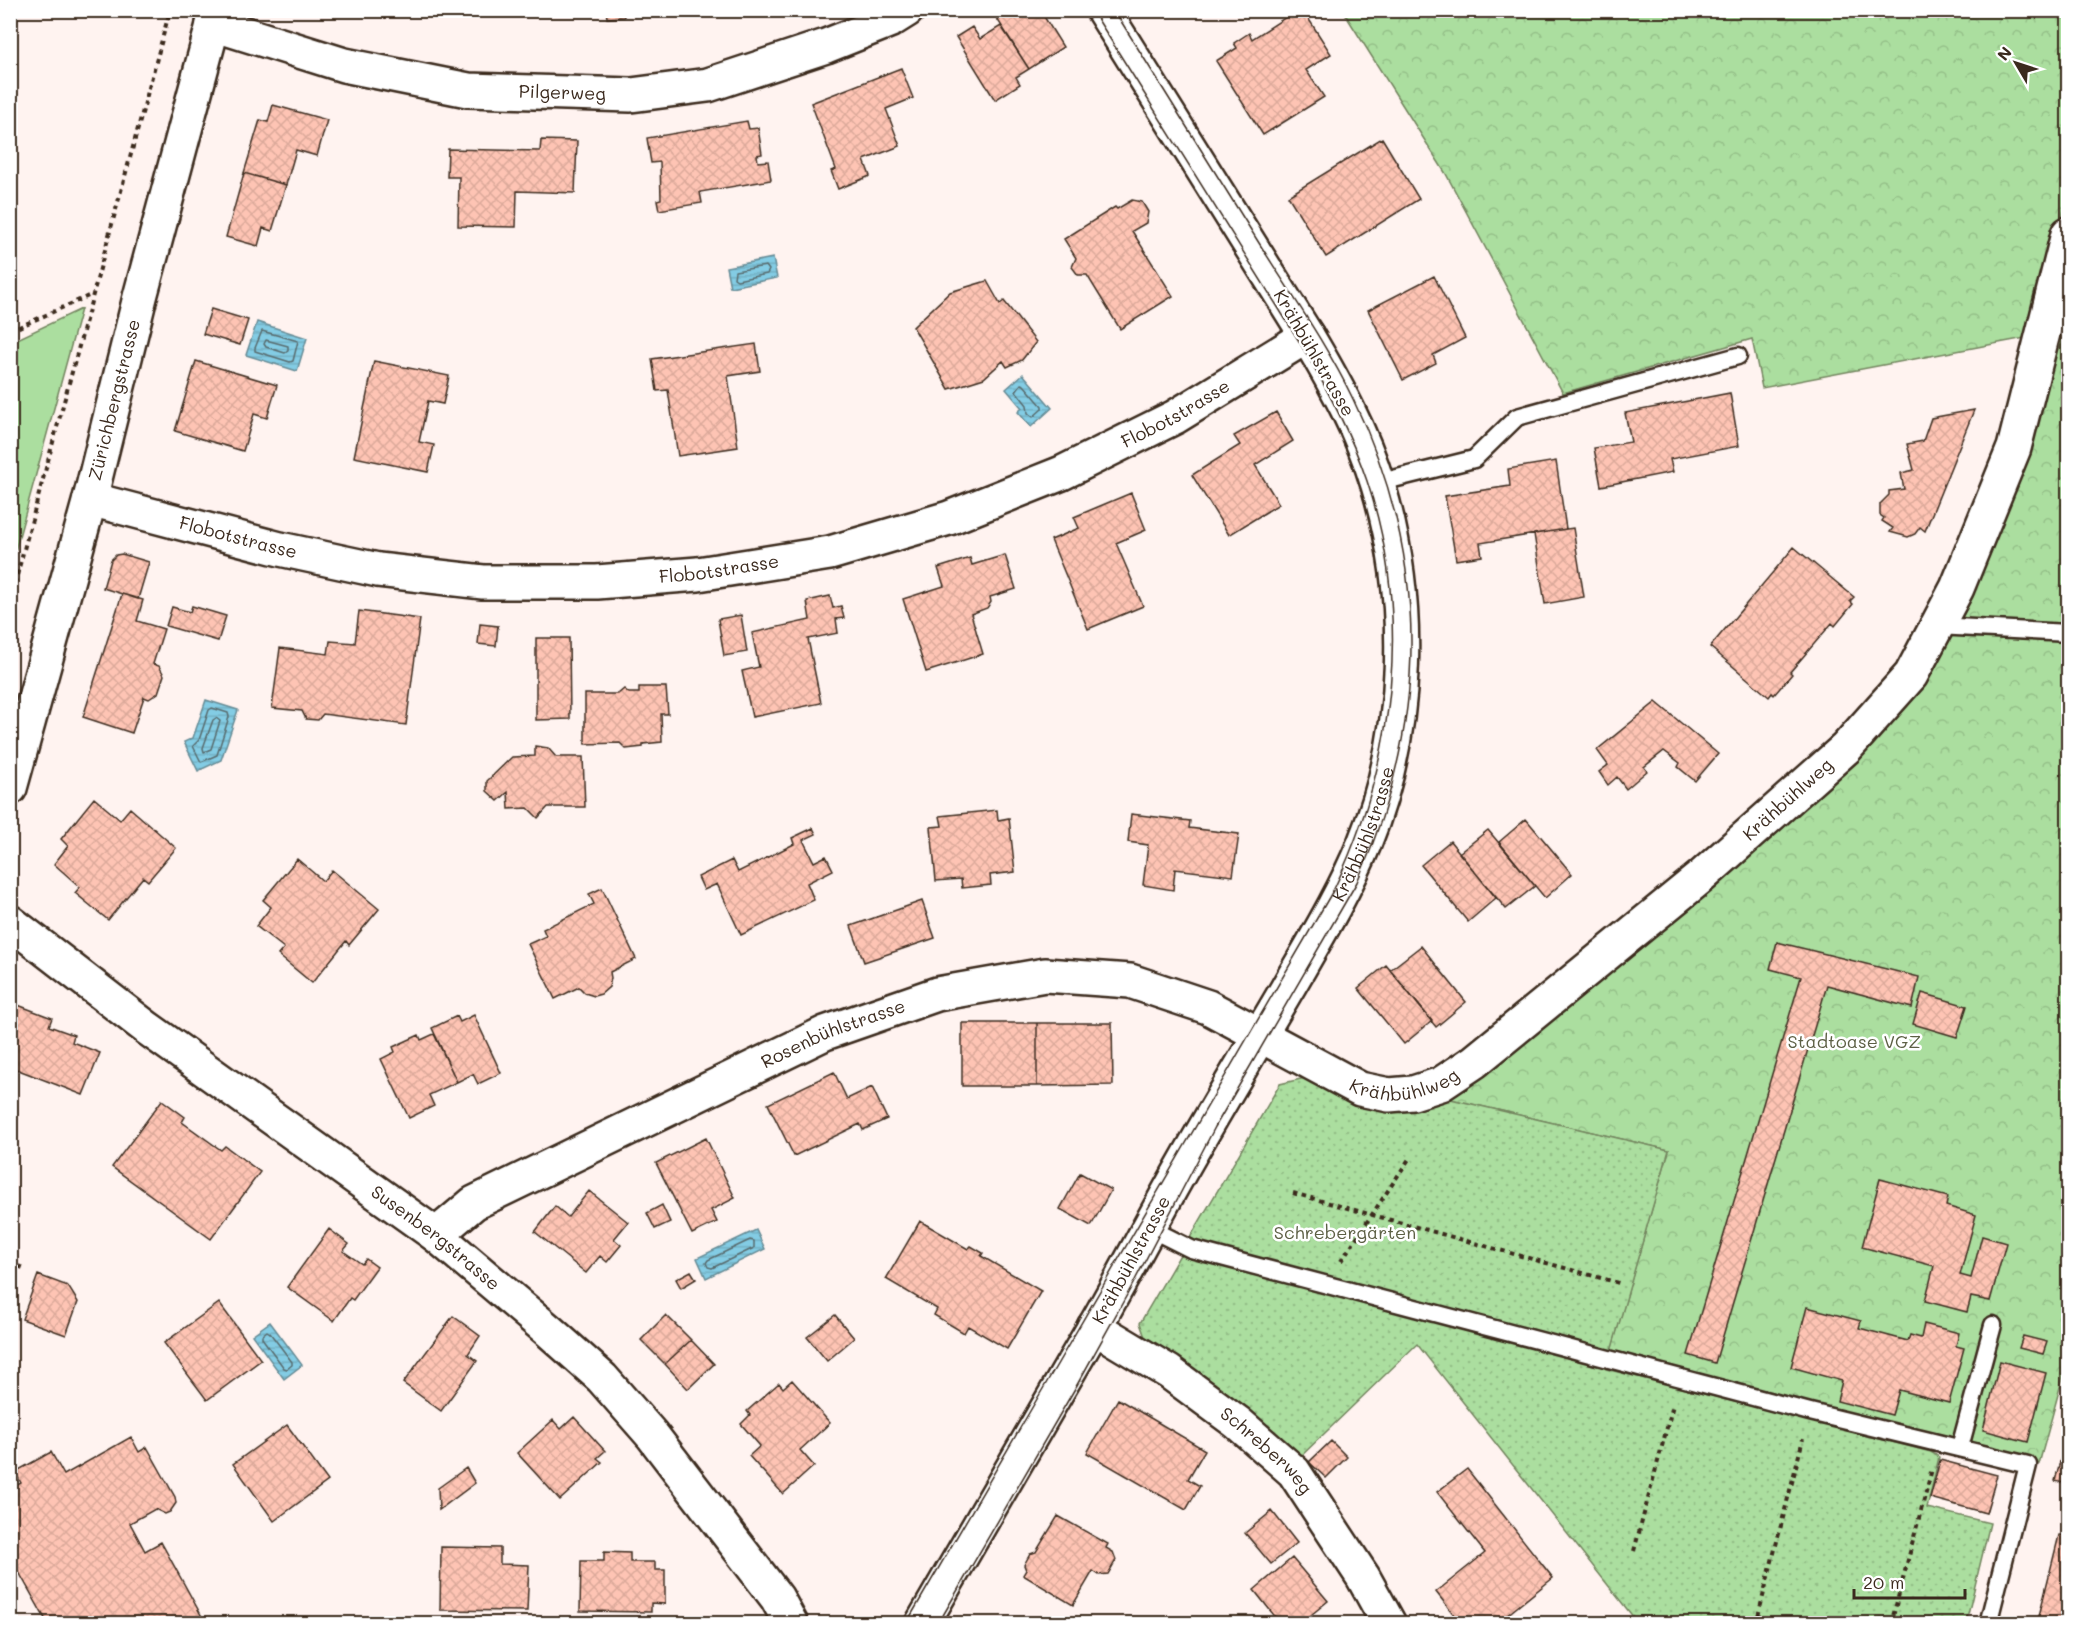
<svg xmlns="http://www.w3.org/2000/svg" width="2079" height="1634" font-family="Mali,sans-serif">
<defs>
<pattern id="forest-crowns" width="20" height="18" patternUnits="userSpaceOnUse" patternTransform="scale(1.5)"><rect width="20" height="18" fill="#abde9f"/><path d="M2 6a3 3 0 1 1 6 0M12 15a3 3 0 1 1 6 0" fill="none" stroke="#94bf88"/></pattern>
<pattern id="garden-dots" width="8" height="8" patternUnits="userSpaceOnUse" patternTransform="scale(1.5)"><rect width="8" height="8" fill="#abde9f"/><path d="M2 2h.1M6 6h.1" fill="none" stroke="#94bf88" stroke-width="1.8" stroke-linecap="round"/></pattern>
<pattern id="water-rules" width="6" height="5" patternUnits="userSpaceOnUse" patternTransform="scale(1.5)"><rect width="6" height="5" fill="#83cce4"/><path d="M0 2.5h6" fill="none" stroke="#72afc3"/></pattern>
<pattern id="building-cross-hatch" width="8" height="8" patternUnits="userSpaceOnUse" patternTransform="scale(1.5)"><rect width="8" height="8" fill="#fec4b4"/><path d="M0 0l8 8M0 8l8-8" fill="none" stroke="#dba99a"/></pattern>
</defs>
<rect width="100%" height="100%" fill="#fff3f0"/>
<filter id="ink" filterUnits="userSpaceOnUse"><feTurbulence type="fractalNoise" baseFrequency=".0167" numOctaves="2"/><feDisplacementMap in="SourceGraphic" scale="12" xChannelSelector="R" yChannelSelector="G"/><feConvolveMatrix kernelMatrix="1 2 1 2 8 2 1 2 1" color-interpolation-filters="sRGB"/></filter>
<g filter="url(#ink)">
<path fill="#abde9f" stroke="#73845e" stroke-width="1.5" d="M81 309 11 566V342Z"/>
<path fill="url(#forest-crowns)" stroke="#73845e" stroke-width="1.5" d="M1343 11H2068V187L2041 335 1762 388 1752 339 1563 393 1446 174Z
M2068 287V1358L2039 1464 1611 1350 1669 1150 1442 1097 1924 682Z"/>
<path fill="url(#garden-dots)" stroke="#73845e" stroke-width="1.5" d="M1309 1077 1442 1097 1669 1150 1606 1369 1931 1452 1939 1457 1927 1508 1990 1523 1966 1623H1638L1417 1344 1298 1459 1148 1346 1140 1323 1280 1084Z"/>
<path fill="url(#water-rules)" stroke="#668b95" stroke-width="1.5" d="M773 258 777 278 730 287 726 267Z
M257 322 307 338 297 371 246 355Z
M1023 374 1052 408 1031 427 1018 412 1022 408 1006 389Z
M206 700 238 710 221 760 198 771 184 742 193 738Z
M756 1230 765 1249 706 1278 697 1258Z
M270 1322 302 1365 284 1379 252 1335Z"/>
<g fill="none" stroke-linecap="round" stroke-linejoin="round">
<path stroke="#586b6d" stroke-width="1.5" d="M766 266 769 270 767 274 737 280 734 278 735 271Z
M262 331 298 341 293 361 290 362 255 351V348Z
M266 340 288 346V351L285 353 266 347 264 344Z
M1021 384 1024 385 1042 406V409L1033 417 1028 413 1027 405 1016 391Z
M212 708 228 713 229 717 217 755 201 762 193 746 199 740 209 710Z
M216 718 220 721 211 749 204 752 203 748 213 720Z
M750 1240 754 1241V1248L712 1268 708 1267 706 1263 708 1260Z
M267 1331 270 1333 292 1362V1365L287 1369 284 1368 262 1338V1335Z"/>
</g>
<path fill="url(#building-cross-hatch)" stroke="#3b2a1e" stroke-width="1.5" d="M606 10H623L624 17 607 18Z
M1000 10H1040L1063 47 1029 69 994 14Z
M1297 10H1303L1331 54 1306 70 1324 97 1263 135 1216 61 1237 48 1234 43 1249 33 1252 39Z
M1001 26 1029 69 1016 77 1020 84 995 100 956 37 972 27 980 39Z
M901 68 913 98 886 109 900 146 864 160 870 176 838 189 831 171 836 169 811 103Z
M273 105 327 120 317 156 296 150 286 185 244 173 260 120 268 122Z
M747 121 749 129 758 128 762 154 757 155 758 162 768 161 771 180 700 192 702 203 659 210 657 200 661 199 660 162 651 163 647 138Z
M1382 138 1419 199 1326 257 1288 196Z
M541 140 577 141 575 193 517 191 516 227 458 226 459 177H447L448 149 540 151Z
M244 173 286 185 272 231 263 228 258 246 226 237Z
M1132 200 1142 202 1148 212 1146 223 1132 231 1173 296 1120 329 1087 275H1078L1072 267 1076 258 1064 239 1115 207 1117 209Z
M1434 276 1465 338 1433 355 1436 363 1403 380 1368 310Z
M987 281 1000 304 1004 301 1036 342 1022 360 1007 367 1003 361 984 378 949 389 913 327 950 292Z
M211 309 248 320 240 345 203 334Z
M756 344 760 371 728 376 738 447 678 456 668 390 657 391 652 359Z
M196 361 277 385 267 418 254 414 243 451 175 431Z
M374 361 449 376 443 404 428 401 419 442 434 445 428 472 354 457Z
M1730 393 1739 446 1670 459 1673 472 1601 486 1594 448 1631 442 1625 413Z
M1974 410 1925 531 1920 527 1915 534 1908 537 1890 532 1893 528 1882 521 1884 518 1880 515V504L1889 495V491L1904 489 1901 473 1914 470 1907 444 1923 441 1931 418Z
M1276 412 1293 441 1255 465 1279 504 1229 535 1192 475 1240 445 1234 436Z
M1556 461 1566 529 1480 543 1482 556 1456 560 1445 496 1510 486 1508 469Z
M1131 493 1146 530 1116 543 1143 606 1088 629 1051 540 1079 528 1074 517Z
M1573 528 1584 597 1545 604 1534 534Z
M1794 547 1854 597 1850 601 1853 604 1835 626 1832 623 1790 672 1792 674 1774 695 1772 693 1769 697 1710 647Z
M122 554 149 562 138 599 103 588 111 560 116 555Z
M1005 555 1016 589 990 597 991 602 987 608 971 614 983 654 926 672 903 599 944 586 938 568 970 558 972 565Z
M122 594 143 600 137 621 164 629 153 664 159 666 164 675 158 693 149 699 144 697 132 733 83 717Z
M830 596 833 608 841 606 844 618 836 619 838 633 808 639 821 703 752 717 742 671 759 667 752 633 810 620 807 601Z
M192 606 226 616 218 641 166 626 172 607 190 612Z
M359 611 420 619 406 725 323 714 318 720 306 719 302 711 272 708 280 648 328 654 330 641 355 643Z
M741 615 747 652 724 656 718 619Z
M480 624 498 626 496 646 478 644Z
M536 638H569L570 719 536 720Z
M639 687H666L668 714H661L662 742 643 744V747L626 749 620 743 585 744V694H618L624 689 629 693H639Z
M1656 702 1718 754 1695 781 1678 767 1680 763 1664 751 1644 767 1647 771 1626 789 1617 777 1608 785 1599 772 1608 765 1597 750Z
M535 746 548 748 556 757H583L585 807H548L538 818 528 808 509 809 508 792 498 801 487 791V781L512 757 535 756Z
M94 798 120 820 130 808 176 848 148 881 143 877 108 920 75 893 80 887 54 864 68 846 61 839Z
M997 810 998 820 1009 818 1015 872 990 875 991 885 962 888 961 879 936 881 931 827 942 826 940 816Z
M1131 814 1190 821 1189 828 1239 834 1233 876 1175 869 1173 890 1143 885 1148 845 1128 842Z
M1526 819 1572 874 1545 898 1499 842Z
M813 828 816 834 803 840 814 862 826 856 833 870 807 883 814 900 741 935 717 884 704 890 698 877 732 860 738 872 794 844 792 838Z
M1488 830 1535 886 1506 909 1459 853Z
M1450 841 1496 898 1468 922 1421 865Z
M297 859 323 881 332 870 379 909 349 945 346 941 312 983 278 955 284 948 256 926 271 907 263 900Z
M602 888 636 959 610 972 611 978 609 987 601 994 594 996 585 993 579 987 555 999 528 944 546 936 543 929 594 904 589 894Z
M922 901 935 938 864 962 851 926Z
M1777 942 1919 977 1912 1008 1827 985 1715 1363 1688 1355 1801 977 1770 969Z
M1421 946 1466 1002 1436 1027 1390 970Z
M1386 965 1432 1021 1404 1044 1358 988Z
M1922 993 1967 1006 1957 1037 1913 1024Z
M10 1002 52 1018 49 1026 74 1035 72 1042 100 1053 83 1095 16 1069 10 1082Z
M474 1015 501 1073 478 1084 473 1074 457 1082 432 1028 457 1016 460 1022Z
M962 1023H1037V1086H962Z
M1037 1023H1112L1113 1085 1037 1086Z
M434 1034 457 1082 429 1095 434 1106 409 1118 381 1059 395 1052 393 1047 419 1035 421 1040Z
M834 1072 847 1099 872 1087 887 1119 863 1130 860 1124 794 1156 768 1104Z
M162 1100 185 1117 182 1122 221 1150 225 1146 260 1172 211 1239 112 1167Z
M706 1138 735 1198 711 1210 717 1222 692 1234 656 1163Z
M1080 1173 1111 1190 1091 1226 1060 1209Z
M1880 1179 1948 1197 1946 1206 1976 1215 1960 1275 1971 1278 1982 1236 2006 1243 1990 1301 1971 1297 1967 1312 1925 1301 1934 1266 1862 1247Z
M589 1191 628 1222 614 1239 621 1245 607 1262 600 1256 586 1273 535 1232 555 1206 568 1217Z
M662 1205 670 1222 655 1229 647 1213Z
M920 1221 968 1249 971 1246 983 1253 981 1256 1041 1291 1007 1349 968 1326 964 1333 934 1315 937 1309 886 1279Z
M329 1229 349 1244 343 1251 362 1264 366 1259 377 1267 353 1300 350 1298 334 1321 287 1287Z
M691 1271 696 1279 681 1288 676 1279Z
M38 1275 68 1286 78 1302 66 1335 22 1319Z
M219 1303 261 1360 207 1400 164 1343Z
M1807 1307 1861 1321 1859 1328 1908 1341 1910 1335 1921 1338 1924 1324 1959 1333 1956 1346 1964 1348 1949 1403 1899 1390 1892 1415 1837 1401 1842 1381 1791 1367Z
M666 1315 691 1340 665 1364 641 1340Z
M835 1315 854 1338 827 1361 807 1337Z
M453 1316 480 1336 468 1354 477 1361 441 1411 403 1383Z
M2023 1336 2047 1342 2043 1354 2019 1348Z
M691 1340 714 1364 688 1389 665 1364Z
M2000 1361 2046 1373 2028 1442 1983 1430Z
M792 1380 830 1423 800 1450 814 1466 783 1494 749 1456 760 1446 741 1424 750 1415 747 1411 779 1383 783 1388Z
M1118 1399 1205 1450 1188 1479 1200 1486 1186 1510 1087 1453Z
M574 1417 605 1451 597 1458 602 1462 560 1500 517 1453 553 1420 561 1429Z
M287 1425 328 1481 274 1521 233 1464Z
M2068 1430V1484L2055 1481Z
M131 1437 139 1452 147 1447 175 1497 176 1503 170 1512 165 1514 155 1509 130 1523 145 1551 161 1542 206 1624H48L10 1556V1489L21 1483 15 1472 51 1452 64 1475Z
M1331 1441 1347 1457 1326 1478 1309 1462Z
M1940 1460 1997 1475 1986 1513 1930 1498Z
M466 1468 475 1483 439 1510 438 1488Z
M1467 1469 1553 1578 1496 1624H1455L1459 1621 1436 1592 1485 1553 1437 1492Z
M1272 1511 1297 1543 1271 1564 1245 1533Z
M1058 1516 1108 1544 1106 1548 1113 1552 1116 1560 1108 1574 1099 1575 1093 1571 1073 1605 1023 1575 1026 1570 1024 1565 1030 1554 1036 1552Z
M2059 1535 2068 1536V1624H2037Z
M441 1547 500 1548V1564L529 1565 527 1611 440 1610Z
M604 1552 630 1553V1562H655V1570H665V1604L651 1603V1612L580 1611 581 1561H604Z
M1292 1558 1328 1601 1300 1624H1281L1254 1590Z"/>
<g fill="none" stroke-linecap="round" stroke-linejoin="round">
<defs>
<path id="service" d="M1377 483 1474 459 1517 417 1738 356
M1937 626 2068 633
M1149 1228 1191 1249 1810 1412 2028 1465 1988 1624
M1960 1447 1993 1325"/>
<g id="minor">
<path id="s1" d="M213 24 344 65 468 90 631 95 708 85 826 46 891 20 907 10"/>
<path id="s2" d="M90 499 280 549 378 570 483 582H597L698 574 830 553 949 518 1062 473 1175 417 1307 336"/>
<path id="s3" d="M10 788 90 499 140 297 217 10"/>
<path id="s4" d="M10 922 147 1028 436 1235 548 1330 602 1378 652 1435 777 1598 791 1624"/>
<path id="s5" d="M436 1235 474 1203 825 1033 937 994 1045 975 1130 981 1208 1007 1360 1089 1389 1095 1413 1093 1441 1084 1474 1062 1702 876 1846 748 1911 675 1957 588 2014 448 2068 234"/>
<path id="s6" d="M1094 1327 1169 1372 1238 1423 1294 1472 1363 1577 1389 1624"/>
</g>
<g id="tertiary">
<path id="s7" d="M922 1624C979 1524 1038 1426 1095 1326 1126 1272 1154 1217 1185 1163 1218 1105 1253 1047 1287 989 1314 942 1343 895 1364 844 1410 731 1413 601 1378 485 1362 432 1335 383 1307 336L1103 10"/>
</g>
</defs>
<use href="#service" stroke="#3b2a1e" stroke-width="21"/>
<use href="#minor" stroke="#3b2a1e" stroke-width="38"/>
<use href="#tertiary" stroke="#3b2a1e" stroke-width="38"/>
<path stroke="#3b2a1e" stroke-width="4" stroke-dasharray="4.5 4.5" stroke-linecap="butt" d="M10 331 93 294
M10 601 170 10
M1293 1193 1619 1283
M1341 1261 1409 1159
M10 1263 23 1268
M1634 1551 1673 1405
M1756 1624 1803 1439
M1891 1624 1932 1469"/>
<use href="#service" stroke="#fff" stroke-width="16"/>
<use href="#minor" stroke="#fff" stroke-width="33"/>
<use href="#tertiary" stroke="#fff" stroke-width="33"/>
<path stroke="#3b2a1e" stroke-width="1.5" d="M906 1624 1334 889C1395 762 1412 615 1367 481 1350 431 1326 386 1299 341L1092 10
M938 1624 1077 1385 1133 1284 1215 1127 1357 882C1429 721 1430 559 1353 399 1327 345 1291 294 1259 243 1211 165 1162 88 1114 10"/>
</g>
</g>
<g text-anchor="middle" stroke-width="5" stroke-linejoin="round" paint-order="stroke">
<g font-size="18" fill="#3b2a1e" stroke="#fff">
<text dy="6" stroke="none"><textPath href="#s1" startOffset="358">Pilgerweg</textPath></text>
<text transform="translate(1314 353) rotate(60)" y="6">Krähbühlstrasse</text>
<text dy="6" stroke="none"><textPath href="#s3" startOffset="402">Zürichbergstrasse</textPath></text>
<text dy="6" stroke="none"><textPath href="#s2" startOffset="1125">Flobotstrasse</textPath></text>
<text dy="6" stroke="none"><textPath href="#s2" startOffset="153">Flobotstrasse</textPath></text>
<text dy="6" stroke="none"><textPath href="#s2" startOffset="639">Flobotstrasse</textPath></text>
<text dy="6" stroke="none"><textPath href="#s5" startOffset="1540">Krähbühlweg</textPath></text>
<text dy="6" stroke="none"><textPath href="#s7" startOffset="906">Krähbühlstrasse</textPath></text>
<text dy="6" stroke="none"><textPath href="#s5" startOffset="447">Rosenbühlstrasse</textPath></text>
<text dy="6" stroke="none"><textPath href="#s5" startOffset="1054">Krähbühlweg</textPath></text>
<text dy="6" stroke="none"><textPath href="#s4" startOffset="530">Susenbergstrasse</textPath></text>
<text dy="6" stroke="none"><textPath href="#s7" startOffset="420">Krähbühlstrasse</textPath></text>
<text dy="6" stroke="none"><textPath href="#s6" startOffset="213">Schreberweg</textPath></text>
</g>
<g font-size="18" fill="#5d6045" stroke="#fff">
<text x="1854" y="1048">Stadtoase VGZ</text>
<text x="1345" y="1239">Schrebergärten</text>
</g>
</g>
<rect width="2079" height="1634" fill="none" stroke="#fff" stroke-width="36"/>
<rect x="18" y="18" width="2043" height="1598" fill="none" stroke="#3b2a1e" stroke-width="2" filter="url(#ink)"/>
<g transform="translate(2016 63) rotate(309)" stroke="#ffffff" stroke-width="4.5" paint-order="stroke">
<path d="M0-4.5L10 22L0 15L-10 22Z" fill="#3b2a1e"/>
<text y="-9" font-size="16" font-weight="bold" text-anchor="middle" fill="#3b2a1e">N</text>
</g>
<path d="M1854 1589v9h111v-9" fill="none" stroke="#3b2a1e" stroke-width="3"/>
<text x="1863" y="1589" font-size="18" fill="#3b2a1e" stroke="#ffffff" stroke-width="4.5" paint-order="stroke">20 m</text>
</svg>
